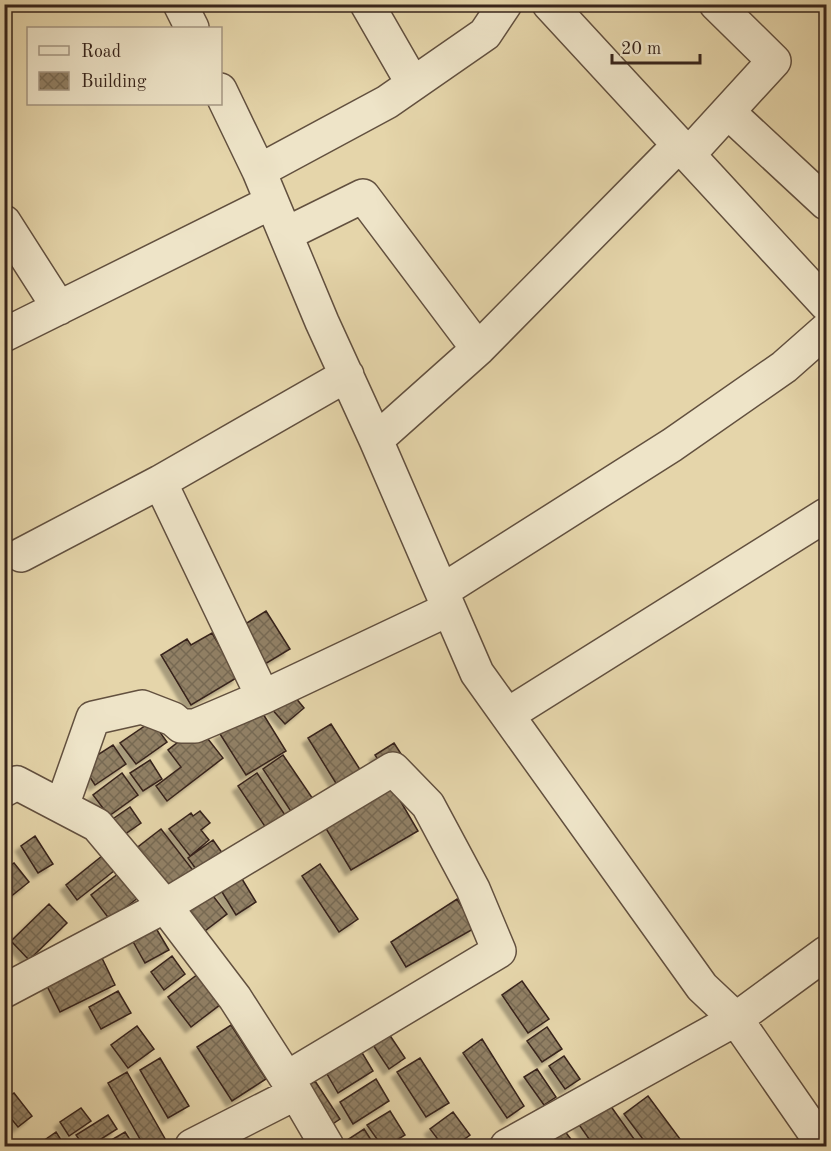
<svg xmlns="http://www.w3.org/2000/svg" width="831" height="1151" font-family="'Old Standard TT',serif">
<defs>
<pattern id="building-cross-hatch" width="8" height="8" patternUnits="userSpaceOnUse" patternTransform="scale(1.5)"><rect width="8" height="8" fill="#918065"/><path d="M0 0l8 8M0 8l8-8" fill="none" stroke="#776952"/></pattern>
<filter id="shadow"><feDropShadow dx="-5.5" dy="5.5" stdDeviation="1.5" flood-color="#0004"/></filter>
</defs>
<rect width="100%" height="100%" fill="#e5d5aa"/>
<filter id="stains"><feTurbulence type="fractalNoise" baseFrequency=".00333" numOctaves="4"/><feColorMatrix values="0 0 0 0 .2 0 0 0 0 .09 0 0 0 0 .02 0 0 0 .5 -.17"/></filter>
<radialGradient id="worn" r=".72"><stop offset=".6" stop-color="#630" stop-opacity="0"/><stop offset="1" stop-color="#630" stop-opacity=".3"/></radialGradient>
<path fill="url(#building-cross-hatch)" stroke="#37241b" stroke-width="1.5" filter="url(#shadow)" d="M266 611 290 649 265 664 242 626Z
M212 633 238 677 191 705 161 655 187 639 191 645Z
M290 691 304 708 285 724 270 707Z
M260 709 286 751 246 775 220 734Z
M152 721 167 742 136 764 120 743Z
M331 724 366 779 342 793 308 738Z
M191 732 204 734 223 758 167 801 156 786 181 767 168 750Z
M394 743 403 757 384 769 375 755Z
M113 745 126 764 95 785 82 765Z
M283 755 315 802 294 816 263 769Z
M150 760 162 779 143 791 130 773Z
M122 773 138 795 109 816 93 795Z
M257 773 289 821 270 834 238 786Z
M391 785 418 831 351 870 316 812Z
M130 807 141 823 118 839 107 823Z
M200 811 210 823 201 830 209 840 190 856 169 829 191 813 193 816Z
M161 829 195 873 168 894 134 850Z
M35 836 53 864 38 873 21 846Z
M213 840 230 864 205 882 188 858Z
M102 856 114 871 77 900 66 885Z
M14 863 29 882 4 902V870Z
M320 864 358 919 339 932 302 876Z
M119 873 139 897 110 920 91 895Z
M239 874 256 902 236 915 219 887Z
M207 888 227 914 197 937 177 910Z
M457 899 475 928 406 967 391 942Z
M49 904 67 923 29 960 11 941Z
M154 925 169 950 145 963 131 938Z
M100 954 115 985 60 1012 45 982Z
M172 956 185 974 164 990 151 972Z
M202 971 225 1001 191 1027 168 997Z
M522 981 549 1019 528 1033 502 995Z
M118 991 131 1013 101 1029 89 1007Z
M231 1025 266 1079 232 1101 197 1047Z
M137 1026 154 1049 128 1068 111 1045Z
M547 1027 562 1049 542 1062 527 1041Z
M385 1028 405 1058 389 1069 369 1039Z
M482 1039 524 1106 507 1118 463 1053Z
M358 1046 373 1071 338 1093 323 1067Z
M564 1056 580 1079 565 1089 549 1066Z
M160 1058 189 1106 168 1118 140 1070Z
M420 1058 449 1103 426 1117 397 1072Z
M537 1069 556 1097 544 1105 524 1077Z
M127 1072 168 1144 164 1146H144L108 1083Z
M376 1079 389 1101 353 1124 340 1102Z
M315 1081 340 1119 325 1129 300 1090Z
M14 1093 32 1116 18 1127 4 1110V1100Z
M648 1096 680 1139 670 1146H648L624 1114Z
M605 1098 639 1146H594L575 1119Z
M81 1108 91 1121 69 1136 60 1122Z
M390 1111 405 1135 387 1146H382L367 1125Z
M453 1112 470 1135 455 1146H443L430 1129Z
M108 1115 117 1129 90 1146H84L76 1135Z
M561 1126 576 1146H545L541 1141Z
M364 1129 375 1146H342L341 1144Z
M56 1132 63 1143 59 1146H36Z
M125 1132 134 1146H101Z"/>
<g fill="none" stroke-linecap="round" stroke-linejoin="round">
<defs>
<path id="minor" d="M180 4 192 28
M367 4 413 84
M505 4 485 34 387 102 259 171 322 322 376 440 477 673 702 987 736 1019 824 1146
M549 4 826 304
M220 90 259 171
M728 112 826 203
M688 155 774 61 716 4
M4 222 59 308
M286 234 363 196 478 349
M4 335 272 202
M376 440 478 349 679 145
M21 555 160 482
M442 591 672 445 784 367 826 330
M263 697 160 482 347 375
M507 715 826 515
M4 790 17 783 97 825 165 906 235 998 296 1093 327 1146
M62 806 93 718 142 707 173 719 181 726H195L263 697 449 609
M4 991 165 906 393 769 428 805 473 889 499 951 287 1078
M192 1146 296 1093
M507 1146 736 1019 826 953"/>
</defs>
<use href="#minor" stroke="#62503f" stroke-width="36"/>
<use href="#minor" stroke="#eee4c8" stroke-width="33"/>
</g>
<rect width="831" height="1151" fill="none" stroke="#e5d5aa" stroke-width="24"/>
<rect x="6" y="6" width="819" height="1139" fill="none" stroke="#37241b" stroke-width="3"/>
<rect x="12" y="12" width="807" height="1127" fill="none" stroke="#37241b" stroke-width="1.5"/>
<rect x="27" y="27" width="195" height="78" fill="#eee4c8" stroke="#a59783" stroke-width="1.5"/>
<rect x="39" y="46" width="30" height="9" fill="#eee4c8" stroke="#a59783" stroke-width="1.5"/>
<text x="81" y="57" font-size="18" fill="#37241b">Road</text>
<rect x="39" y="72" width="30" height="18" fill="url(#building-cross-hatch)" stroke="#a59783" stroke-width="1.5"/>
<text x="81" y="87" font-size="18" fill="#37241b">Building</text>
<path d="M612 54v9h88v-9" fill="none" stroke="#37241b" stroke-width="3"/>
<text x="621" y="54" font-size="18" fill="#37241b" stroke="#eee4c8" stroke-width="4.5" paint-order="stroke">20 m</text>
<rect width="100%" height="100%" filter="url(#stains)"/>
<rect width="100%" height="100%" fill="url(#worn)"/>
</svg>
